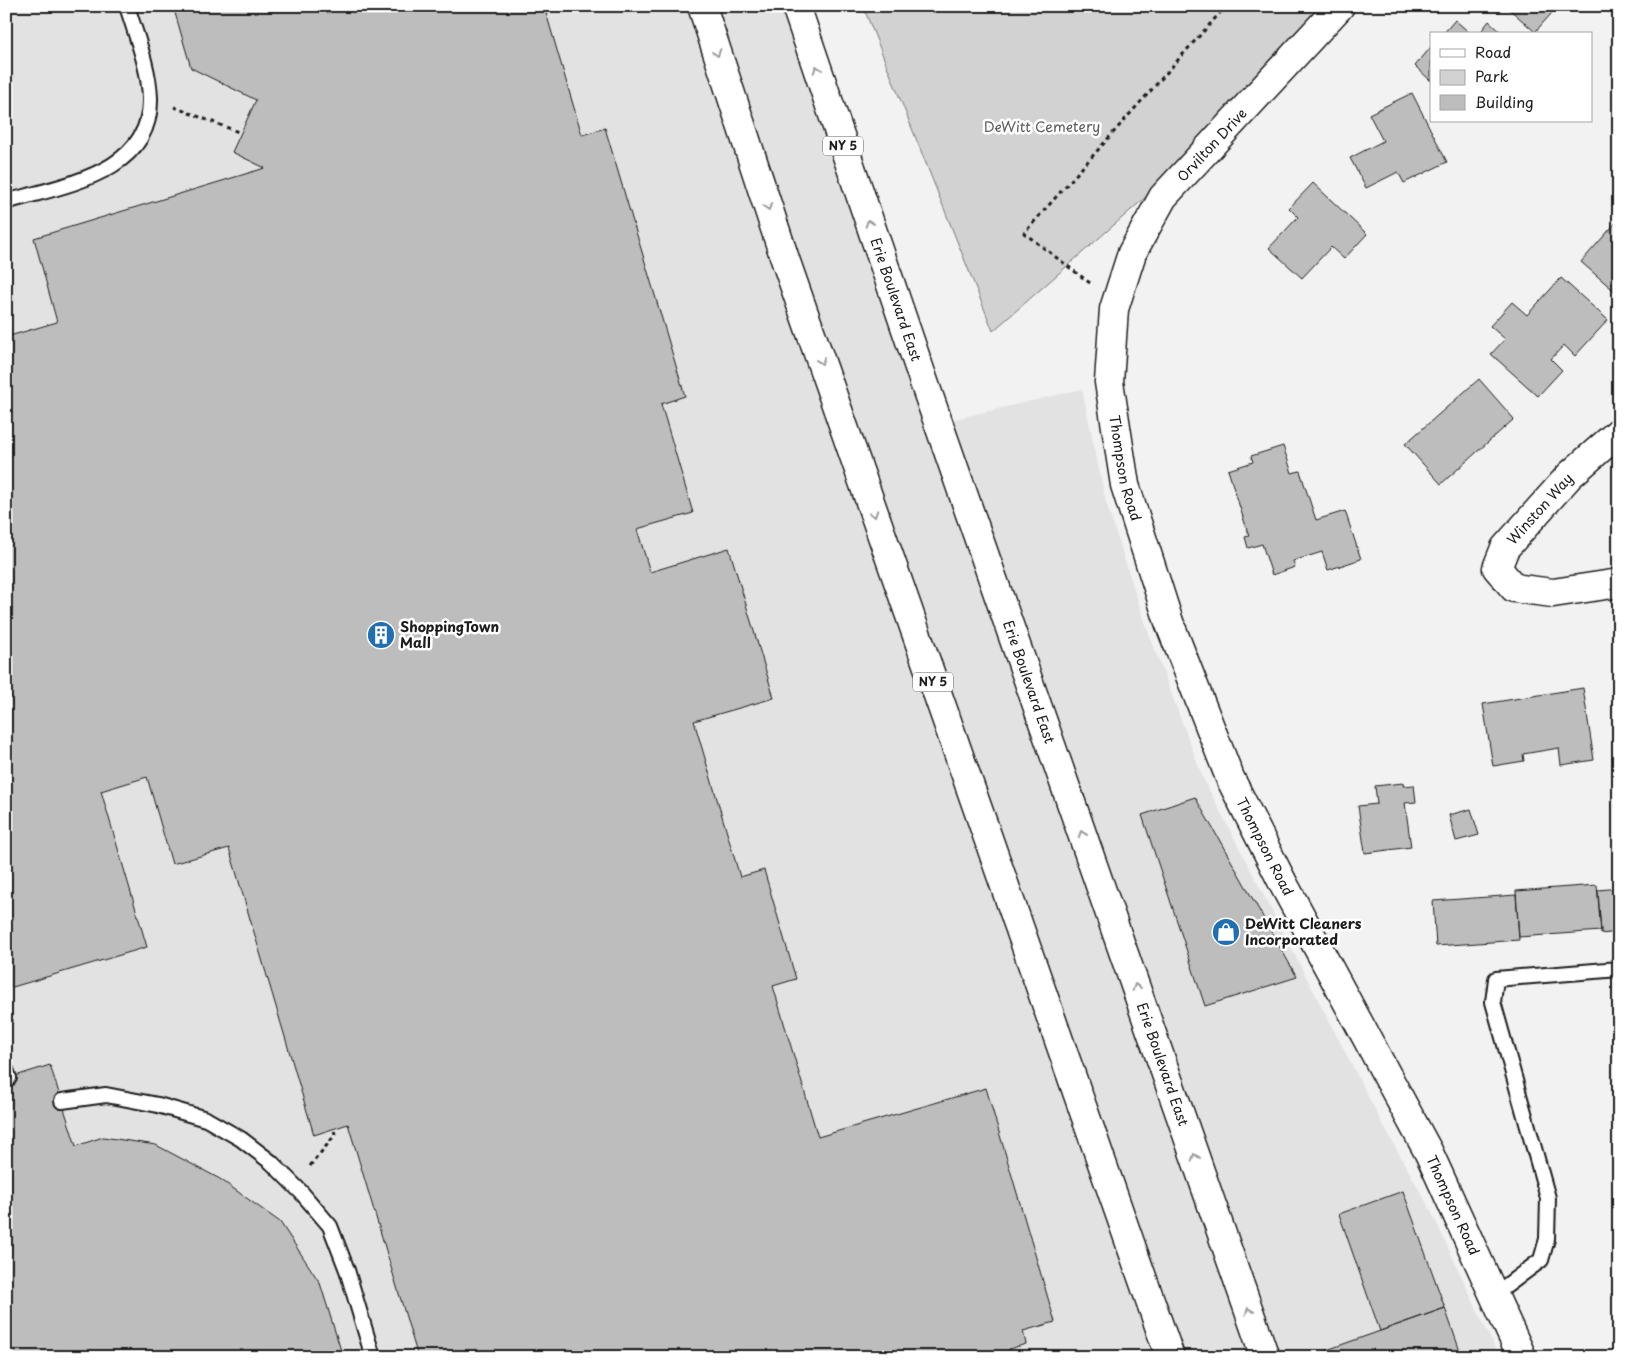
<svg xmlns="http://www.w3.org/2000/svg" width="1625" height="1363" font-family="'Playpen Sans',sans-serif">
<rect width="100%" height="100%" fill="#f2f2f2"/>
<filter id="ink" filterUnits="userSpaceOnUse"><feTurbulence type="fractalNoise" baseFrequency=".02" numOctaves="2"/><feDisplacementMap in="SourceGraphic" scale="10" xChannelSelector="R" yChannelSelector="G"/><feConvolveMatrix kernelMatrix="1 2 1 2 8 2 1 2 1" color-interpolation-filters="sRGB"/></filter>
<g filter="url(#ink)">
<path fill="#e2e2e2" d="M6 6H796L938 423 1082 389 1106 502 1146 626 1203 778 1383 1125 1431 1211 1499 1357H6Z"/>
<path fill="#d2d2d2" stroke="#777" d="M863 6H1325L1155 189 993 331Z"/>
<path fill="#bdbdbd" stroke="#1c1c1c" d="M173 6H544L582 135 605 128 685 396 661 404 693 513 637 529 650 572 729 548 774 698 694 721 740 877 764 870 796 979 773 986 818 1137 986 1088 1055 1322 1023 1331 1026 1344 1009 1349 1011 1357H418L348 1124 314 1135 229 848 172 864 147 777 101 791 147 947 6 989V337L57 322 34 238 265 168 232 152 256 100 191 68Z
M1506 6H1558L1535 32Z
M1455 20 1471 34H1443Z
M1489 21 1503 34H1479Z
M1431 47V81L1415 66Z
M1412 93 1447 162 1404 183 1398 172 1366 188 1350 158 1383 141 1369 114Z
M1313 183 1367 234 1344 259 1331 247 1302 278 1269 248 1298 217 1289 208Z
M1619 219V295L1581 262Z
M1561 278 1608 320 1575 356 1564 345 1551 359 1562 370 1538 396 1491 354 1505 339 1490 326 1512 302 1527 315Z
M1479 379 1514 419 1441 484 1405 444Z
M1283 446 1292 473 1300 471 1316 520 1345 511 1361 559 1328 570 1322 552 1293 561 1295 567 1272 575 1262 544 1248 548 1245 537 1249 536 1228 470 1253 462 1251 456Z
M1583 688 1594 760 1561 765 1559 748 1523 754 1524 761 1493 766 1483 704Z
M1403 783V786L1414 785 1416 802 1405 803 1411 847 1365 853 1358 806 1377 804 1375 786Z
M1195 797 1297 977 1205 1006 1142 815Z
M1471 809 1479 835 1456 841 1449 815Z
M1597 885 1601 931 1519 937 1516 891Z
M1619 888V932L1601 934 1598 890Z
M1516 895 1519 940 1436 946 1433 901Z
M50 1065 76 1146 103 1137 156 1145 220 1179 280 1222 320 1283 343 1357H6V1079Z
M1403 1191 1445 1308 1380 1331 1339 1214Z
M1445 1308 1462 1357H1322L1321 1352Z"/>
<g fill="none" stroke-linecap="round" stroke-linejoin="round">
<defs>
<path id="lane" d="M6 202C62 185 152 174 150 98 149 67 136 36 127 6
M6 1070 9 1078
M62 1101 106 1095 158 1105 206 1119 241 1139 271 1162 301 1192 330 1226 347 1270 373 1357
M1494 1295 1541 1260 1547 1239 1548 1198 1493 1002 1496 979 1619 969"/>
<g id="street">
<path id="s1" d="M1340 6 1163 197 1132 253 1114 309 1109 382 1125 485 1169 622 1230 778 1284 885 1429 1153 1522 1357"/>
<path d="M1619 432 1570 475 1505 548 1497 568 1514 588 1553 593 1619 583"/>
</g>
<g id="primary">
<path d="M702 6 786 262 1170 1357"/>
<path id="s2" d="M796 6 925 385 1265 1357"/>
</g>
</defs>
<use href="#lane" stroke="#1c1c1c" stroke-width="18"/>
<use href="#street" stroke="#1c1c1c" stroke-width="31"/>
<use href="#primary" stroke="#1c1c1c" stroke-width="31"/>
<path stroke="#1c1c1c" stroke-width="3" stroke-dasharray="4 4" stroke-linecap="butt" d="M174 107 241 133
M1090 283 1024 233 1226 6
M310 1166 335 1135 334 1129"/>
<use href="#lane" stroke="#fff" stroke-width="14"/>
<use href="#street" stroke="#fff" stroke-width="28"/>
<use href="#primary" stroke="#fff" stroke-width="28"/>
</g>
<defs><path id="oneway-chevron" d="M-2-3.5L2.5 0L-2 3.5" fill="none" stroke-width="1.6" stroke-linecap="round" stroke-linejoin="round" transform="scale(1.25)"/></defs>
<g stroke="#999">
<use href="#oneway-chevron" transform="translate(717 53) rotate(72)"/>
<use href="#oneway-chevron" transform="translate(817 69) rotate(-109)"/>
<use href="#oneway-chevron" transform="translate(768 207) rotate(72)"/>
<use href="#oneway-chevron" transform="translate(869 223) rotate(-109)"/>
<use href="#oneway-chevron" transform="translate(821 361) rotate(71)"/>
<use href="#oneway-chevron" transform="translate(874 514) rotate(71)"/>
<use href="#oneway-chevron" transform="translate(1082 834) rotate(-109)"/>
<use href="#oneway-chevron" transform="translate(1136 987) rotate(-109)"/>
<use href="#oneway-chevron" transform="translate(1195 1157) rotate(-109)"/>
<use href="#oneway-chevron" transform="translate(1249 1311) rotate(-109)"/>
</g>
</g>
<defs>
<symbol id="building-disc" viewBox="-11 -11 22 22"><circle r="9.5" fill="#1f6fb2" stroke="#fff"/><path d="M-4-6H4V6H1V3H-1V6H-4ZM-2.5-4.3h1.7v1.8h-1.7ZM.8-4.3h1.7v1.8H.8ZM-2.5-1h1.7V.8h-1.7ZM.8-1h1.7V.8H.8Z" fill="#fff"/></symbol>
<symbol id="shop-disc" viewBox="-11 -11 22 22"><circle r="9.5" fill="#1f6fb2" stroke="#fff"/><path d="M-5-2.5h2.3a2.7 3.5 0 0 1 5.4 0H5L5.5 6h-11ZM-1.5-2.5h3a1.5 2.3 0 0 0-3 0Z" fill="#fff"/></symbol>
</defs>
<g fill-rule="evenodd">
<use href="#building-disc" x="365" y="619" width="32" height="32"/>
<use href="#shop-disc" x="1210" y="916" width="32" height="32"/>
</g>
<g text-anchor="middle" stroke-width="5" stroke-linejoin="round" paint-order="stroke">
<g fill="#fff" stroke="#606060" stroke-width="1">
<rect x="823" y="136.5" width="40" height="19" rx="4"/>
<rect x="913" y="672.5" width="40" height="19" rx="4"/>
</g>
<g font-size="12" font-weight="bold" fill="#1c1c1c">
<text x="843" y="150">NY 5</text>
<text x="933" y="686">NY 5</text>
</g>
<g font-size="14" fill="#5c5c5c" stroke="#fff">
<text x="1042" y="132">DeWitt Cemetery</text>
</g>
<g font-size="14" fill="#1c1c1c" stroke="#fff">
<text transform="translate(1212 145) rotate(-47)" y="5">Orvilton Drive</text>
<text dy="5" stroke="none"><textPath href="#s2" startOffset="310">Erie Boulevard East</textPath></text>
<text dy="5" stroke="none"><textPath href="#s1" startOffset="544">Thompson Road</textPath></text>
<text transform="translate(1540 509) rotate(-48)" y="5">Winston Way</text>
<text dy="5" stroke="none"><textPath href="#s2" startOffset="715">Erie Boulevard East</textPath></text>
<text dy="5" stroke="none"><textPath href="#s1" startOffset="949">Thompson Road</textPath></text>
<text dy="5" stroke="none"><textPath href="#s2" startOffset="1120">Erie Boulevard East</textPath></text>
<text dy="5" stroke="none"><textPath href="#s1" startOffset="1354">Thompson Road</textPath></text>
</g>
<g font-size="14" font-weight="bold" fill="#1c1c1c" stroke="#fff" text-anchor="start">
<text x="400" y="632">ShoppingTown<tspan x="400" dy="16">Mall</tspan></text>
<text x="1245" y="929">DeWitt Cleaners<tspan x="1245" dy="16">Incorporated</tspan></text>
</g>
</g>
<rect width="1625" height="1363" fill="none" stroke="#fff" stroke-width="25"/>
<rect x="12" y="12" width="1600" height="1338" fill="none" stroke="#1c1c1c" stroke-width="2" filter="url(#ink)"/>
<rect x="1430" y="32" width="162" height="90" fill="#ffffff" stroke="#a4a4a4"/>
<rect x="1440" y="49" width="25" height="8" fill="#ffffff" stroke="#a4a4a4"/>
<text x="1475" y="58" font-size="15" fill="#1c1c1c">Road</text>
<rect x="1440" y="70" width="25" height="15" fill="#d2d2d2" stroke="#a4a4a4"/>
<text x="1475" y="82" font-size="15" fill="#1c1c1c">Park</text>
<rect x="1440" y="95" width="25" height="15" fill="#bdbdbd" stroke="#a4a4a4"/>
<text x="1475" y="108" font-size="15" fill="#1c1c1c">Building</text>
</svg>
